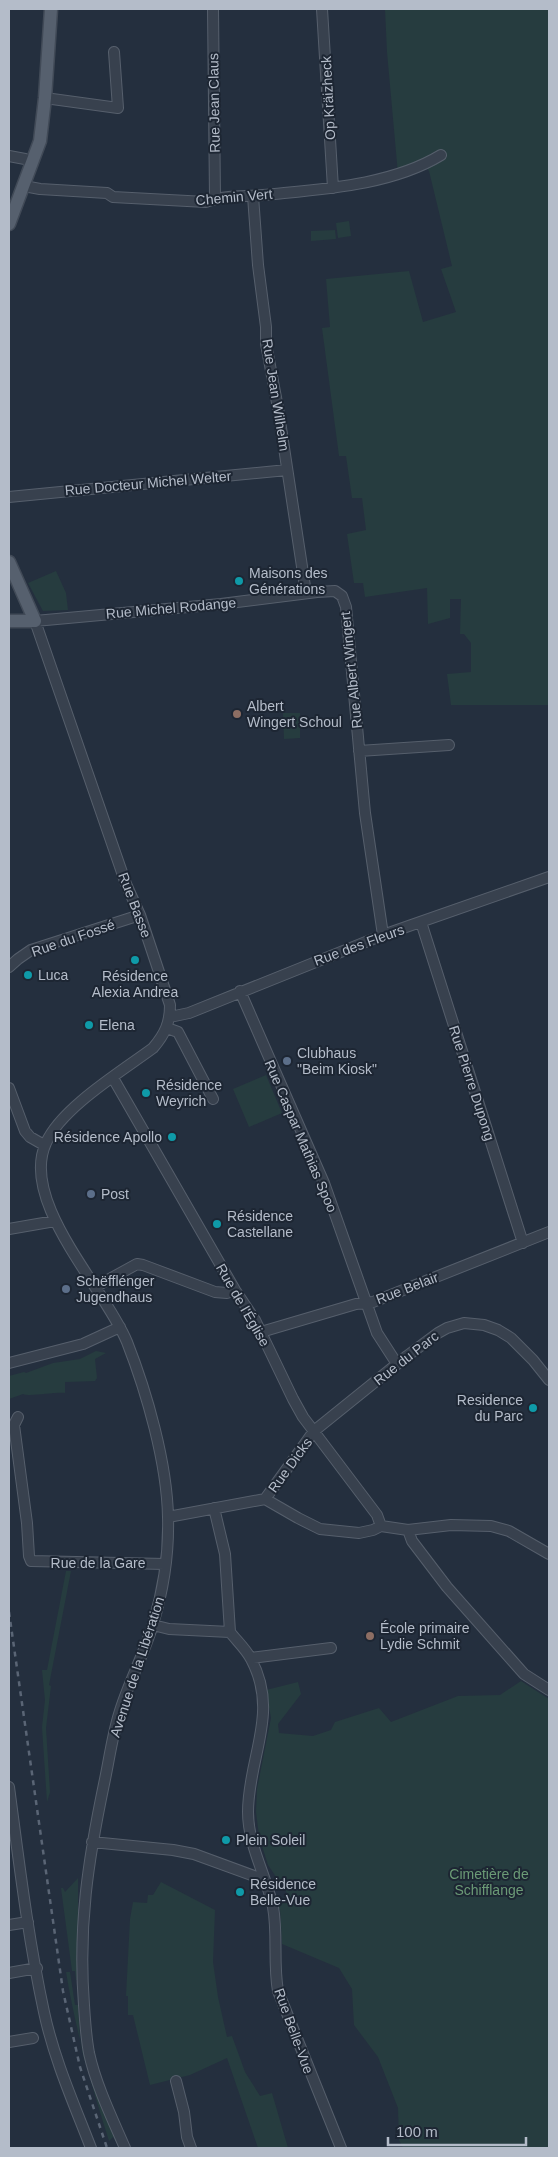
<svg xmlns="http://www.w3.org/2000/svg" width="558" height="2157" font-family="Helvetica,sans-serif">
<rect width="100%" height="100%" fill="#242f3e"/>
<path fill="#263c3f" d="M385 9H549V705H451L447 674 471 672V643L464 634H460L461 599H450V618L428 624 427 588 365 597 363 583H354L347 534 366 530 362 498H352L346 456H339L322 328 330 327 326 279 409 271 423 322 456 312 441 269 452 266 429 171 424 165 398 174 387 52Z
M349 221 351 236 338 238 336 223Z
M335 230 336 239 311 241V231Z
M56 571 66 593 68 610 43 611 28 583Z
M283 713H300V738L284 739Z
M266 1075 282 1113 249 1127 233 1089Z
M96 1351 106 1353 95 1359 97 1378 95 1381 65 1382V1393C54 1392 29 1397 23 1394L9 1399V1376L24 1372 26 1373 53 1363 80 1359Z
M66 1571H71L49 1685 51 1686 46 1728 50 1792 47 1802 42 1727 45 1700 42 1670H47Z
M521 1681 549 1699V2148H403L399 2140 398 2108 378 2057 354 2025 352 1989 339 1968 282 1944 280 1909 275 1910V1903L279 1899 289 1896 268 1865 259 1836 256 1812 257 1789 271 1718 266 1690 298 1682 301 1694 278 1724 279 1733 313 1736 331 1730 335 1722 379 1708 391 1722 458 1696 500 1695Z
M78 1878V1980H76L75 1971H72L61 1888H63L65 1892Z
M161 1882 215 1910 213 1962 218 1997 227 2037 232 2036 245 2072 260 2096 272 2093 288 2148H258L227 2058 190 2075 150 2085 133 2015H128V1996H126L130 1919 133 1902 147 1903 148 1895H153Z
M66 1972H70L75 2005H78L80 2040 84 2059 120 2148 113 2137 109 2141C91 2084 76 2032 66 1972Z"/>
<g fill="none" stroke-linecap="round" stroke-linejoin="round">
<defs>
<path id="minor" d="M213 9 215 198
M322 9 333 188
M45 98 118 108 114 52
M9 156 25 159 32 163
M24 186 40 189 107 193 113 197 206 202C223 195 245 197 263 195 321 189 390 186 441 155
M253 196 258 265 266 327V344L278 408 306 593
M9 497 287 470
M359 751 449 745
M421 922 523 1243
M9 967 18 959 31 950 140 915
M240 991 324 1183 377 1333 397 1364
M170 1017 189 1013 383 935 549 877
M167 1028 178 1032 213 1099
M113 1078 235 1290 255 1320 293 1399 303 1417 377 1515 381 1526
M9 1088 25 1131 30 1137 44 1145
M9 1229 55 1221
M95 1287 137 1264 143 1265 215 1292 227 1293 235 1290
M261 1332 356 1304 373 1302 549 1232
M9 1363 83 1344 120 1327
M18 1417 14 1425 27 1523 29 1556 31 1561 165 1564
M265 1499 314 1431 407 1356 438 1333 447 1328 464 1323 484 1325 498 1330 511 1338 533 1360 549 1380
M214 1508 225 1554 230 1632
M168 1517 265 1499 298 1518 320 1529 359 1533 373 1530 381 1526 408 1530 451 1525 491 1526 509 1531 549 1554
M408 1530 412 1541 447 1587 524 1674 549 1690
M153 1625 169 1629 230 1632C236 1640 246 1649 251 1659 280 1713 248 1757 248 1812 248 1845 266 1875 273 1907 278 1935 273 1963 278 1991L341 2148
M251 1658 331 1648
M9 1787C19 1862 28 1938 44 2012 54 2059 74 2104 91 2148
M92 1842 173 1850 194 1854 265 1880
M9 1925 28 1922
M9 1973 37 1968
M9 2042 33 2038
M176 2081 184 2112 187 2137 191 2148
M125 2148C112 2118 96 2085 89 2053 86 2037 85 2021 84 2005 78 1926 88 1861 104 1784 109 1761 112 1737 119 1714 128 1683 144 1655 153 1624 163 1591 169 1552 168 1517 167 1463 147 1393 127 1342 105 1288 19 1202 46 1143 61 1108 122 1071 153 1048 165 1034 170 1023 170 1005L140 915 126 884 35 621 221 604 317 592 335 591 342 596 346 607 365 813 383 935"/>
<path id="major" d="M9 224 40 141 45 98 51 9
M9 562 35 621H9"/>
</defs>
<use href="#minor" stroke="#565f6c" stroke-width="12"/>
<use href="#major" stroke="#414a57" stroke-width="15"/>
<use href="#minor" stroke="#38414e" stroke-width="10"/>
<use href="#major" stroke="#56606e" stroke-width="12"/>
<path stroke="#5a6575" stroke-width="2.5" stroke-dasharray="5 5" stroke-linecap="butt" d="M9 1612 63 1991 80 2067 107 2148"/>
</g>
<g fill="#0f9aa8" stroke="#1d2633" stroke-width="2">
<circle cx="239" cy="581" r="5"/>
<circle cx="135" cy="960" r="5"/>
<circle cx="28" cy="975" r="5"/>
<circle cx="89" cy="1025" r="5"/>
<circle cx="146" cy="1093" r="5"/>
<circle cx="172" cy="1137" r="5"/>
<circle cx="217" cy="1224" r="5"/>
<circle cx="533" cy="1408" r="5"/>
<circle cx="226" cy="1840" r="5"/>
<circle cx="240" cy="1892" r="5"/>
</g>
<g fill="#8d6e63" stroke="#1d2633" stroke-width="2">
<circle cx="237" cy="714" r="5"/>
<circle cx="370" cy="1636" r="5"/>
</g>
<g fill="#5c6f8a" stroke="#1d2633" stroke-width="2">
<circle cx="287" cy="1061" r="5"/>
<circle cx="91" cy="1194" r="5"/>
<circle cx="66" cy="1289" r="5"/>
</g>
<g text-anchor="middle" stroke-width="4" stroke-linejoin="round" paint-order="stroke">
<g font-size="14" fill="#b4bcc9" stroke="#1d2633">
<text transform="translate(328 98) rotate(-93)" y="5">Op Kräizheck</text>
<text transform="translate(214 103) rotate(-91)" y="5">Rue Jean Claus</text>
<text transform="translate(234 197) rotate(-5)" y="5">Chemin Vert</text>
<text transform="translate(276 395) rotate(81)" y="5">Rue Jean Wilhelm</text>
<text transform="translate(148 483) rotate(-5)" y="5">Rue Docteur Michel Welter</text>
<text transform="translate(171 608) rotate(-5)" y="5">Rue Michel Rodange</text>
<text transform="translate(351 670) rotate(-96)" y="5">Rue Albert Wingert</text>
<text transform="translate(135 905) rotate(69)" y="5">Rue Basse</text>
<text transform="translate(73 938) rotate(-19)" y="5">Rue du Fossé</text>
<text transform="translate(359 945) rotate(-20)" y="5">Rue des Fleurs</text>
<text transform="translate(472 1083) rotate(72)" y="5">Rue Pierre Dupong</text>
<text transform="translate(301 1136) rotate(67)" y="5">Rue Caspar Mathias Spoo</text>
<text transform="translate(407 1288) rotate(-21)" y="5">Rue Belair</text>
<text transform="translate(243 1305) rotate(60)" y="5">Rue de l'Église</text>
<text transform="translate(406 1358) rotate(-38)" y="5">Rue du Parc</text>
<text transform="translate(290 1465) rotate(-54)" y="5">Rue Dicks</text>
<text x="98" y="1568">Rue de la Gare</text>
<text transform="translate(137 1667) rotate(-72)" y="5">Avenue de la Libération</text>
<text transform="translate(294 2031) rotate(70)" y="5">Rue Belle-Vue</text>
</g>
<g font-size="14" fill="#b4bcc9" stroke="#1d2633" text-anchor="start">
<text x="249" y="578">Maisons des<tspan x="249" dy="16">Générations</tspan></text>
<text x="247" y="711">Albert<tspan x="247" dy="16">Wingert Schoul</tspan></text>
<text x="38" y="980">Luca</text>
<text x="135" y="981" text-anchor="middle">Résidence<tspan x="135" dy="16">Alexia Andrea</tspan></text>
<text x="99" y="1030">Elena</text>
<text x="297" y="1058">Clubhaus<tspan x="297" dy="16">"Beim Kiosk"</tspan></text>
<text x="156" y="1090">Résidence<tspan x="156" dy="16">Weyrich</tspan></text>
<text x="162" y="1142" text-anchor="end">Résidence Apollo</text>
<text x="101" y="1199">Post</text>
<text x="227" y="1221">Résidence<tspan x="227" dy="16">Castellane</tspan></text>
<text x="76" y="1286">Schëfflénger<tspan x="76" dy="16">Jugendhaus</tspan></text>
<text x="523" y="1405" text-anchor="end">Residence<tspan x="523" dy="16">du Parc</tspan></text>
<text x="380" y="1633">École primaire<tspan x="380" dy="16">Lydie Schmit</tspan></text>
<text x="236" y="1845">Plein Soleil</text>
<text x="250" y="1889">Résidence<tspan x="250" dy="16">Belle-Vue</tspan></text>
</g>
<g font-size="14" fill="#6b9a76" stroke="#1d2633">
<text x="489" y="1879">Cimetière de<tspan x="489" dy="16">Schifflange</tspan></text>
</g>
</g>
<rect width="558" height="2157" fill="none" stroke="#b4bcc9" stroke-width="20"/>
<path d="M388 2137v8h138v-8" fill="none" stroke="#b4bcc9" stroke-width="2.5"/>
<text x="396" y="2137" font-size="15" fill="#b4bcc9" stroke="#1d2633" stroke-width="4" paint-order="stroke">100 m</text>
</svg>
